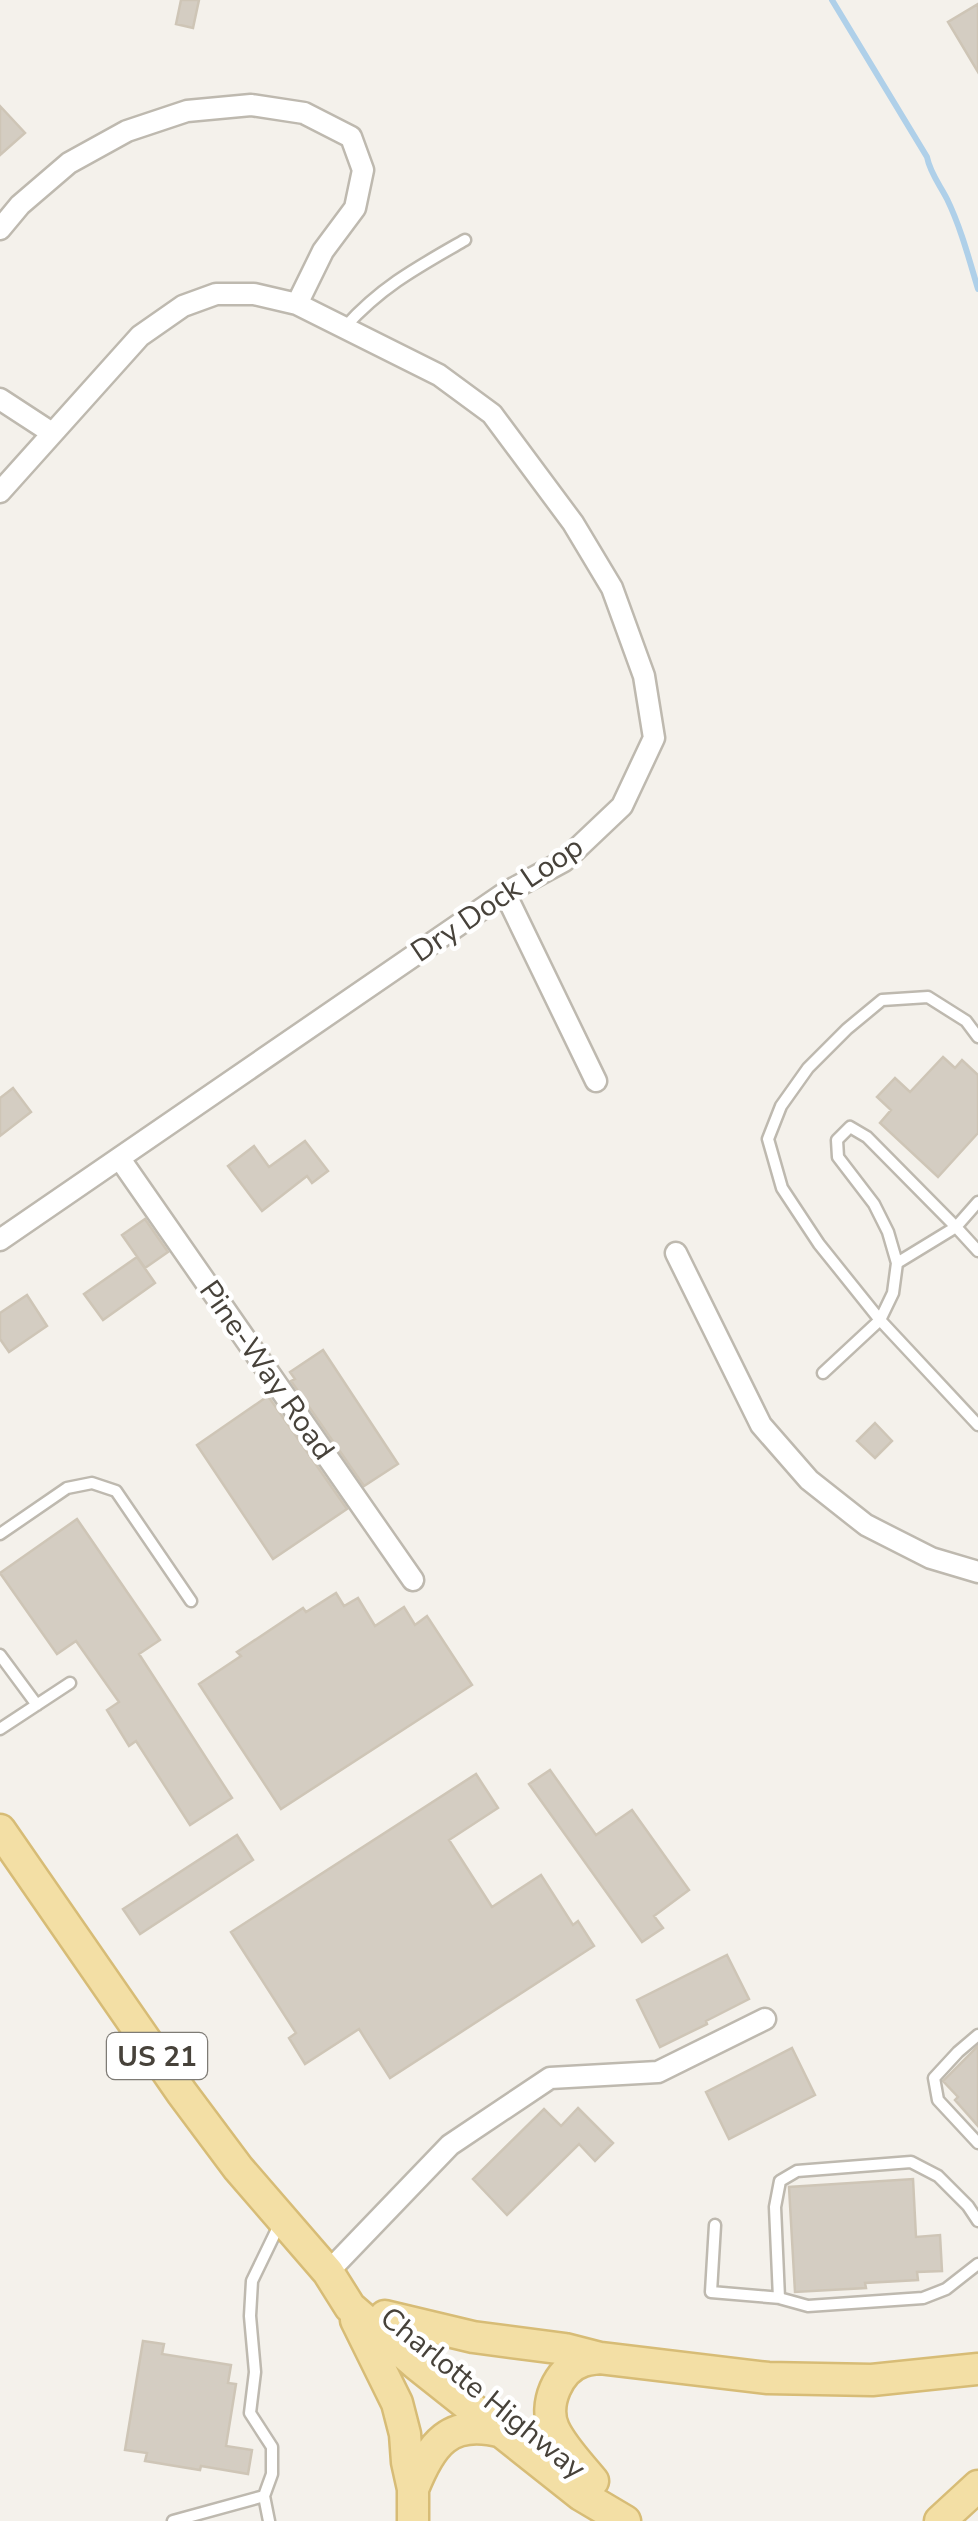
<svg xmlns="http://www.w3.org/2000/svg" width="978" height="2521" font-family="'Nunito Sans',sans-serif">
<rect width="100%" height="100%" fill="#f4f1eb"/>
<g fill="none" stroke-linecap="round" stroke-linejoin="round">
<path stroke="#afd0e9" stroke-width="6" d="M832 0 927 157C930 173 940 185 947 199 961 228 969 259 978 289"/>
</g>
<path fill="#d4cdc2" stroke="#cec5b6" stroke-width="2.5" d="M181 0H199L193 28 176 24Z
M978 4V72L948 22Z
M0 106 25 133 0 155Z
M943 1057 955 1068 962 1060 978 1075V1133L938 1177 880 1123 891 1110 877 1097 895 1078 910 1092Z
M13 1088 31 1112 0 1136V1098Z
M305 1141 328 1171 312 1183 307 1176 262 1211 228 1166 254 1146 269 1167Z
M145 1219 168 1252 145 1268 122 1235Z
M137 1257 155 1283 103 1320 84 1294Z
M27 1295 47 1326 9 1352 0 1339V1313Z
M323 1350 398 1464 364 1486 291 1381 295 1379 290 1372Z
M268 1396 347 1509 273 1559 197 1445Z
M875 1423 892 1441 875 1458 857 1441Z
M77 1519 160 1640 139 1654 232 1798 190 1825 136 1741 129 1746 107 1710 119 1702 76 1641 57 1654 0 1573Z
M336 1593 344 1606 358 1598 375 1626 404 1607 415 1625 427 1616 472 1685 281 1809 199 1684 241 1656 237 1652 303 1608 306 1612Z
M550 1770 596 1835 632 1810 689 1890 654 1916 663 1928 642 1942 529 1784Z
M476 1774 498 1808 449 1840 492 1907 541 1875 573 1925 578 1921 594 1946 390 2078 359 2029 305 2064 289 2038 296 2033 231 1932Z
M237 1835 253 1860 140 1934 123 1909Z
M727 1955 749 1999 706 2021 707 2024 660 2047 637 2000Z
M978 2046V2126L955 2100 958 2097 943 2081Z
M792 2048 815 2095 729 2139 706 2092Z
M578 2108 613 2143 595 2161 579 2144 507 2215 473 2179 544 2109 561 2126Z
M913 2179 916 2237 940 2235 942 2271 917 2272 918 2280 865 2283 866 2288 795 2292 789 2187Z
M143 2341 164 2344 162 2354 231 2365 228 2383 236 2384 226 2446 252 2450 248 2474 201 2466 200 2470 145 2461 147 2453 125 2450Z"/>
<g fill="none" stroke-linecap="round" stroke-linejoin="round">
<defs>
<path id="service" d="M345 327C382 286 418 267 465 240
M978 1037 966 1021 928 997 882 1000 847 1029 808 1068 781 1106 768 1139 782 1188 819 1244 880 1320 978 1425
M978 1202 956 1227 978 1251
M823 1373 880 1320 893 1293 897 1263 888 1232 874 1204 838 1157 837 1140 850 1127 867 1137 956 1227 897 1263
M0 1534 67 1488 92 1483 116 1491 191 1601
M0 1655 37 1705
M0 1729 70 1683
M978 2035 958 2052 934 2078 938 2100 978 2143
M978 2221 968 2206 938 2176 911 2162 797 2171 780 2181 775 2207 779 2298 808 2306 923 2298 946 2289 978 2264
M715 2225 711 2292 781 2298
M173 2521 264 2496
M269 2521 264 2496 272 2474V2447L250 2413 255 2372 250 2316 252 2281 281 2221"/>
<path id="minor" d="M0 229 20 205 69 163 127 131 187 111 251 105 304 113 351 137 363 170 355 208 323 251 297 304
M0 399 52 433
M0 492 140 336 183 306 216 294H254L297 304 439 375 492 414 573 523 612 588 644 676 654 738 622 806 564 861 505 893 0 1240
M505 893 596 1081
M120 1159 413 1580
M676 1253 761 1425 809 1480 866 1525 931 1558 978 1572
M328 2272 450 2145 550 2078 658 2072 765 2019"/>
<path id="primary" d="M0 1830 182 2093 238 2168 328 2272 350 2307 416 2364 581 2495 625 2521
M385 2316 473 2337 565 2349 600 2358 768 2378 872 2380 978 2369
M356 2320 397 2403 405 2434 407 2462 413 2489V2521
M593 2481C580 2465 563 2448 554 2429 543 2405 558 2369 583 2361 589 2359 594 2359 600 2358
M413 2489C431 2444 449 2418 502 2432
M940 2521 978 2486"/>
</defs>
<use href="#service" stroke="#beb9af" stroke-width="15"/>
<use href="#minor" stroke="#beb9af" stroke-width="25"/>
<use href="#primary" stroke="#d7bc76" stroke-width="35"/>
<use href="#service" stroke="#fff" stroke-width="10"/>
<use href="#minor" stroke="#fff" stroke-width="20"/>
<use href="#primary" stroke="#f3dfa5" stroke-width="30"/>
</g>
<g text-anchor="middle" stroke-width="9" stroke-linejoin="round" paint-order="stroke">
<rect fill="#fff" stroke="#7e7b75" stroke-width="2.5" x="107" y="2033" width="100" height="46" rx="8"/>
<g font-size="28" font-weight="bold" fill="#47423a">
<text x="157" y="2066">US 21</text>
</g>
<g font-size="30" fill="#47423a" stroke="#fff">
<text transform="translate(497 899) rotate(-34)" y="10">Dry Dock Loop</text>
<text transform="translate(267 1370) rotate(55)" y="10">Pine-Way Road</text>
<text transform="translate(483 2393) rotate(39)" y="10">Charlotte Highway</text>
</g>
</g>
</svg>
